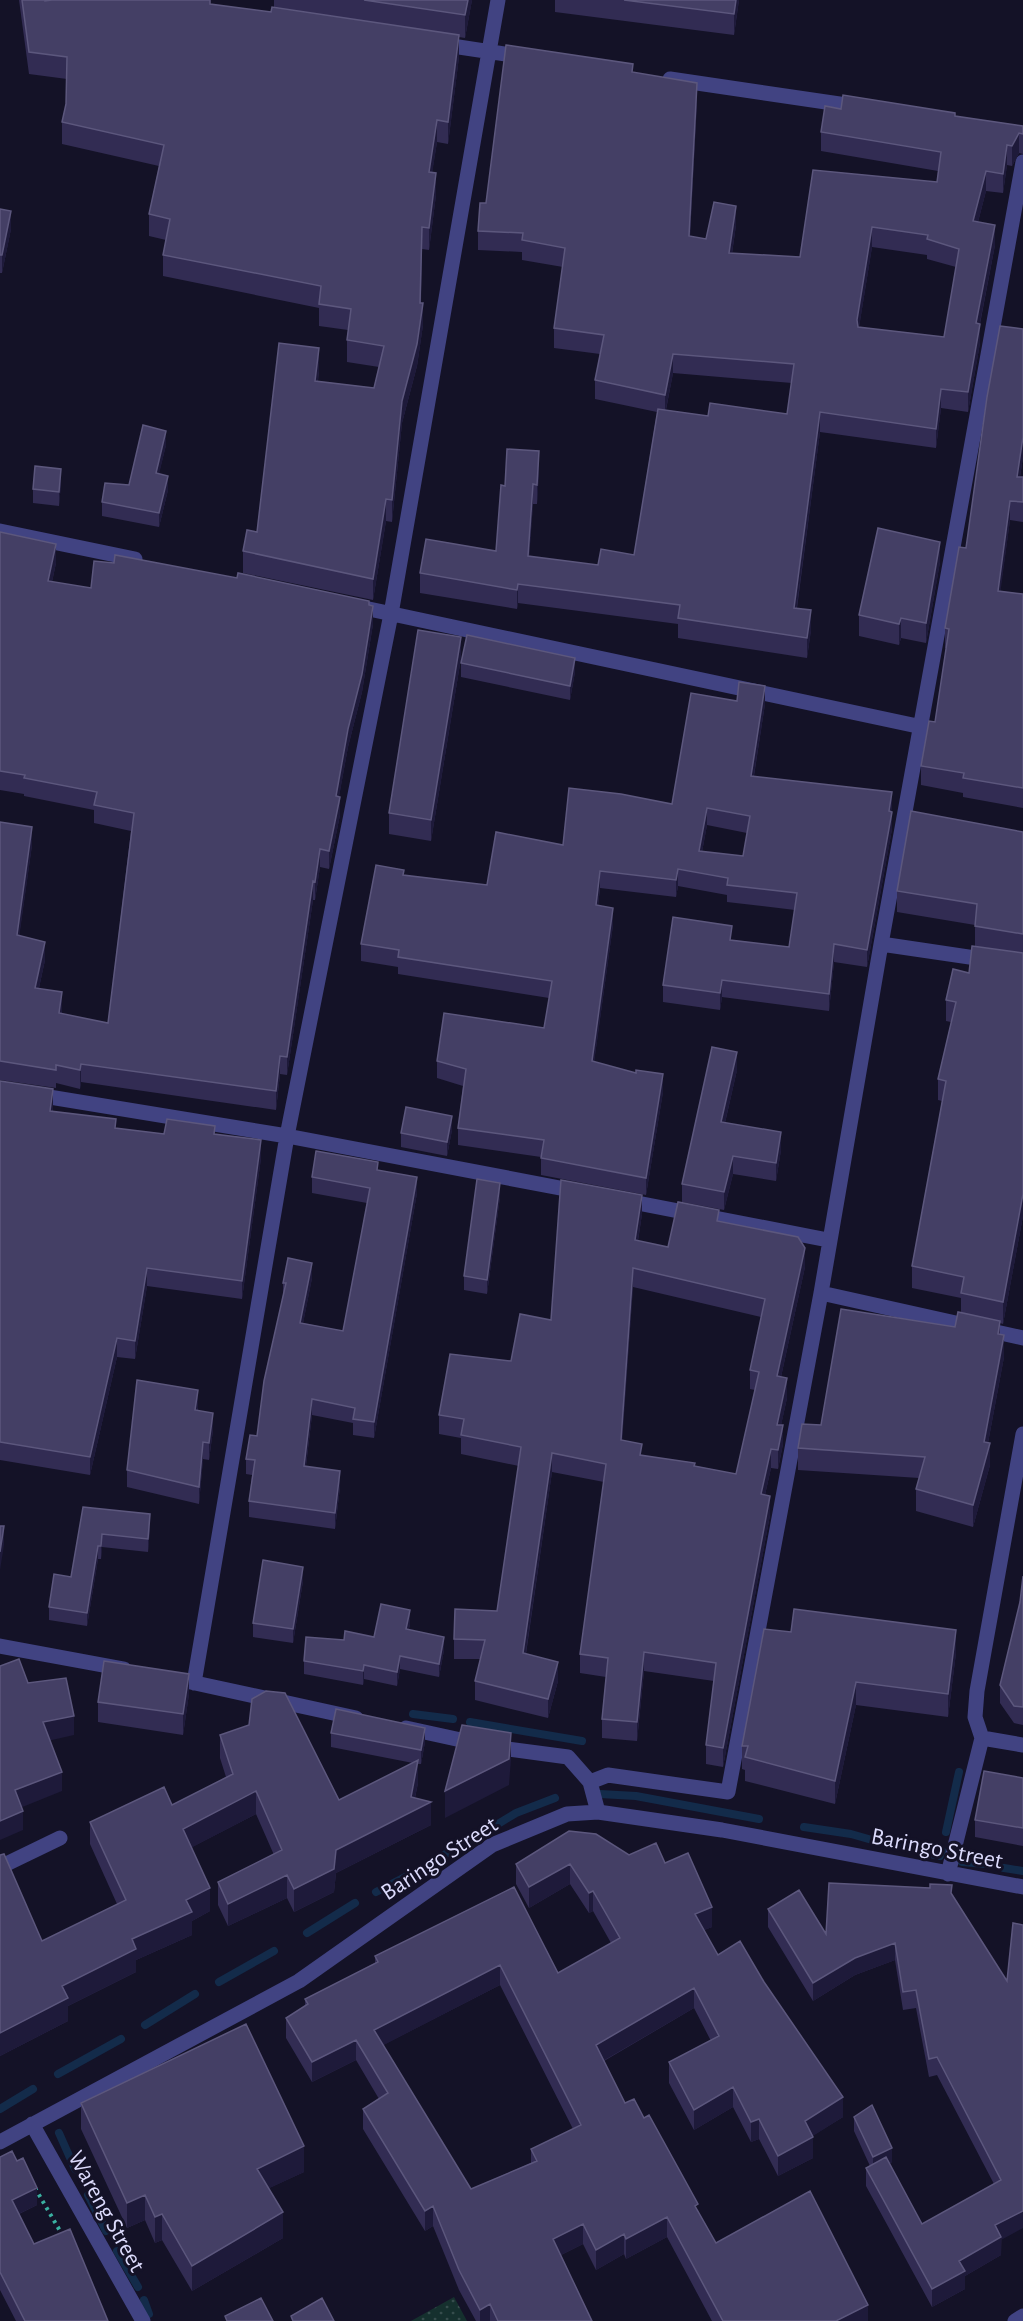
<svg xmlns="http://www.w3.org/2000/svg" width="1023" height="2321" font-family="'Alegreya Sans',sans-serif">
<defs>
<pattern id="grass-dots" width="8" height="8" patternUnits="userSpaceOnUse" patternTransform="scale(1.5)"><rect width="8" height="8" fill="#15302e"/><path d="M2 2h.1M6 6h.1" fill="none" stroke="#364d4d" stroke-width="1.8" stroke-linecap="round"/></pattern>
</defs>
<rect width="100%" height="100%" fill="#141227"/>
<path fill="url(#grass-dots)" d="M454 2297 467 2321H411Z"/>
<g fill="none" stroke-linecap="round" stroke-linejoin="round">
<path stroke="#132b4a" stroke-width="8" d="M413 1714 453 1719
M470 1722 582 1741
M600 1794 636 1796 759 1819
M493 1827 516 1813 555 1798
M804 1827 851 1834 872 1840
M946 1832 959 1772
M900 1845 934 1855
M940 1856 942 1851
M962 1862 985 1864
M427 1865 473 1838
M1004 1868 1023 1871
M376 1892 407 1876
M307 1933 355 1903
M219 1982 274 1951
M145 2025 195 1994
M58 2074 121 2039
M0 2109 33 2089
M59 2133 75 2169
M88 2195 106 2231
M117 2251 138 2287
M144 2300 149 2314"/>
<path stroke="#3ab1a1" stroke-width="4" stroke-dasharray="3 4.5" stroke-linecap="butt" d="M35 2188 63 2236"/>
<path stroke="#414382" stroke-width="15" d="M439 44 525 57
M670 79 860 107
M0 531 135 559
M355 606 922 727
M881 944 1023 965
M0 1089 287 1136 581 1192
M622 1200 828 1240
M821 1293 1023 1338
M1023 1434 977 1691 975 1717 982 1738 1023 1745
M0 1646 124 1669
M186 1681 356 1718
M194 1683 287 1136 391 614 498 0
M406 1728 493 1747 568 1757 590 1782 598 1812
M590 1782 608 1775 728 1792 821 1293 881 944 1023 162
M0 1867 60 1838
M948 1874 982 1738
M32 2124 143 2321
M0 2142 299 1981 492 1845 567 1814 598 1812 722 1830 1023 1887
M1015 2321 1023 2316"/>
</g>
<path fill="#322c53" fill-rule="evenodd" d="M19 0 210 4 271 12 274 8V0H472L465 38 459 37V57L448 144 437 142 432 172 436 195 429 250 422 249 421 303 423 325 417 366 402 423 392 522 386 521 373 600 243 573V551L257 532 319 370 318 381 374 388 379 367 347 362V340L348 330 319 326V308L163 276V255L166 240 149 236V214L159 166 62 144V122L66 104 67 79 29 74Z
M555 0H739L734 35 555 12Z
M633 72 697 102 690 237 706 239 736 225 732 254 800 257 937 182 938 171 821 151V132L841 109 955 116 1023 126V154L1019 153 1012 166 1007 165 1003 193 986 191 978 222 995 245 980 324V343L968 412 941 408 936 448 820 432 797 608 811 630 807 658 678 638V624L518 603 517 609 420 593V573L496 551 505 486 539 471 537 504H533L529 557 598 565 634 555 657 412 595 399V380L600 354 554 348V328L563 267 522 260V252L478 250V231L486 203ZM872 247 927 255V259L956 267 944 337 859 327ZM673 373 792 383 787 414 708 416 666 410Z
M0 209 11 229 2 273H0Z
M1023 329V457L1020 477H1023V522L1010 520 1000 591 1023 594V808L963 797V793L921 785V766L935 722 946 648H945V628Z
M166 445 159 473 168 490 159 527 102 516V502L129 485Z
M61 483 59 506 33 503V489Z
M0 532 56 563 52 582 91 588 369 605 373 624 362 692 348 747 339 796 340 815 329 869 320 867 315 900H313L287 1075 280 1074 276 1110 81 1082 80 1089 56 1083V1088L0 1080V822L32 845 19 936 45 960 39 988 62 1011V1014L108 1023 131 831 94 823V810L24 796V794L0 790Z
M940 562 926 643 901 638 899 645 859 636V615Z
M461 658 431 841 389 834V813Z
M461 663 575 672 570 700 461 677Z
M737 701 765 704 754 776 891 812 892 829 867 967 834 962 829 1011 722 997 720 1010 663 1002V985L732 940 789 947 795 910 727 902V895L678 886 676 897 600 888 598 906 613 925 594 1062 663 1092 646 1195 541 1175V1157L458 1145V1128L463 1086 437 1078V1061L544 1028 549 998 398 974V967L361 961V944L404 875 487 885 563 845 672 804ZM707 825 747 833 743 856 702 852Z
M1023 832V1216L1003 1324 1000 1323V1334L1004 1357 988 1443 990 1465 973 1527 916 1511V1489L919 1478 798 1470V1448L821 1425 955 1327 961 1312V1298L912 1288V1266L942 1101 938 1100V1079L951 1022 946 1021V1000L969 973 975 946V925L897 912V891Z
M737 1070 725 1123 781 1150 776 1181 733 1174 724 1210 682 1202V1184Z
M0 1081 53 1108V1111L116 1128 164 1134H215L261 1158 242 1299 147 1286 135 1359 117 1357 90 1475 0 1460Z
M452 1130 447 1156 401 1147V1133Z
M378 1170 417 1193 374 1438 353 1435V1423L312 1415 306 1466 340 1487 335 1529 249 1517V1501L252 1475 246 1474V1459L257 1436 283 1295V1283L312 1278 303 1323 343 1331 367 1203 312 1193V1177Z
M500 1197 487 1294 464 1290V1276Z
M642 1214 638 1241 668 1247 719 1222 805 1267 781 1377 787 1398 781 1425 783 1444 778 1469 771 1468 765 1495 770 1515 723 1767 706 1764V1745L714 1681 644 1671 637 1741 602 1738V1719L606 1677 580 1673V1654L604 1482 552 1472 526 1654 558 1681 548 1718 475 1700V1681L480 1659H454V1639L497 1611 519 1466 461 1454V1438L439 1434V1415L511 1361 551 1320ZM633 1287 761 1317 750 1370V1389L755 1390 736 1474 642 1455 622 1440Z
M198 1407V1410L213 1430 209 1460 203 1459 199 1504 127 1487V1470Z
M83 1507 150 1527 148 1552 102 1547 101 1559H98L87 1626 49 1620V1607L71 1577Z
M1023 1576V1725L1014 1723 1000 1703V1685L1020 1602Z
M303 1581 293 1643 253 1637V1623Z
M410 1624 409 1629 444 1650 439 1677 400 1669 397 1686 364 1679 363 1685 304 1674V1661L344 1640 374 1637Z
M764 1629 956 1653 948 1717 856 1705 835 1804 745 1781V1770L742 1769V1746Z
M189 1694 183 1735 98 1722V1702Z
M331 1733 425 1742 421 1764H418V1783L415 1798 431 1825 336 1873 334 1892 294 1912 287 1898 228 1926 218 1905V1882L274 1855 256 1814 192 1847 210 1911 192 1921V1935L136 1960V1972L68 2006V2021L0 2056V1855L42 1941 117 1904 90 1844V1822L172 1805 226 1777 220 1758V1735L339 1800 413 1763 331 1747Z
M1023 1778V1846L975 1837V1820Z
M629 1855 665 1863 712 1927 704 1930 718 1955 843 2117 812 2136 813 2158 778 2176 759 2139 751 2142 733 2107 694 2130 669 2083V2062L711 2041 694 2008 604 2061 625 2103 644 2118 716 2243 868 2321H712L667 2237 626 2259 624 2254 596 2270 583 2244 561 2255 592 2321H476L459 2290 433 2226 425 2231 363 2129V2109L379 2099 356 2060 312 2082 286 2038V2018L305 2006V1999L375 1963V1956L514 1887 558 1973 611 1943 593 1911 589 1913 570 1884 529 1908 516 1884V1864ZM500 1985 573 2129 531 2149V2163L471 2189 383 2045Z
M952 1894 1007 1981 1001 2255 965 2276V2289L932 2307 866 2186V2168L870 2166 854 2131V2117L892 2162 889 2164 922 2224 994 2184 937 2075 929 2077 916 2008 903 2010 895 1960 855 1975 813 2001 768 1927V1909L826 1934Z
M81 2103 304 2172 269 2188 283 2238 192 2291 162 2240 155 2243 145 2220 127 2228 81 2129Z
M0 2157 37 2205 19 2214 34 2244 108 2321H16L0 2290Z"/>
<path fill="#1e1a3a" d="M468 0H472L465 38V15Z
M736 0H739L734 35V14Z
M459 35V57L448 144V122Z
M697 83V102L689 256V236Z
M437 120V142L429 194V172Z
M1019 133V153L1012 166V146Z
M1007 145V165L1003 193V174Z
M986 171V191L973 241V221Z
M436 173V195L429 250V228Z
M736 206V225L729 273V253Z
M11 211V229L2 273V255Z
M995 225V245L976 343V323Z
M872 227V247L857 340V320Z
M423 303V325L417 366 402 423 392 522V500L402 401Z
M980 324V343L968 412V392Z
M319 348V370L315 403V381Z
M673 354V373L665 414V395Z
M941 389V408L936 448V429Z
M820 412V432L794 627V608Z
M166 431V445L156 487V473Z
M1023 437V457L1017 496V477Z
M539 451V471L537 504V485Z
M61 469V483L59 506V492Z
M168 476V490L159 527V513Z
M533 484V504L528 576V556Z
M386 499V521L373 600V579Z
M1010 501V520L998 610V591Z
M940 542V562L926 643V623Z
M56 544V563L48 600V581Z
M518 584V603L517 609V590Z
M373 606V624L362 692 348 747 336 814V796L348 729Z
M811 610V630L807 658V638Z
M901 618V638L899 645V624Z
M461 637V658L431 841V820Z
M575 658V672L570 700V686Z
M765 686V704L751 793V776Z
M892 792V809L890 822 892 812V829L867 967V950L889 811Z
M340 797V815L329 869V851Z
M707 808V825L699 868V851Z
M32 827V845L17 953V935Z
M320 849V867L315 900V882Z
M678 869V886L676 897V880Z
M600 871V888L596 923V905Z
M313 881V900L287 1075V1057Z
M613 908V925L592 1078V1061Z
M45 942V960L35 1006V988Z
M834 944V962L829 1011V994Z
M722 980V997L720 1010V993Z
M62 992V1011L59 1031V1013Z
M737 1052V1070L721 1140V1122Z
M280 1056V1074L276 1110V1091Z
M81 1064V1082L80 1089V1070Z
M663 1074V1092L646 1195V1178Z
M53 1089V1108L50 1129V1111Z
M452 1116V1130L447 1156V1142Z
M781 1132V1150L776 1181V1163Z
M261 1140V1158L242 1299V1281Z
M733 1156V1174L724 1210V1192Z
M417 1177V1193L374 1438V1422Z
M500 1183V1197L487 1294V1280Z
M1023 1194V1216L1003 1324V1302Z
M642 1195V1214L635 1259V1240Z
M805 1248V1267L777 1395V1376Z
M312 1263V1278L300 1339V1323Z
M147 1268V1286L135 1359V1341Z
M633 1268V1287L621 1459V1440Z
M1004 1335V1357L984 1464V1442Z
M117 1338V1357L90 1475V1457Z
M787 1378V1398L777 1444V1425Z
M198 1390V1407L195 1427V1410Z
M312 1399V1415L304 1481V1466Z
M213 1413V1430L209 1460V1443Z
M783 1425V1444L778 1469V1450Z
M203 1442V1459L199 1504V1487Z
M990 1443V1465L973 1527V1505Z
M771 1449V1468L761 1513V1494Z
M552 1453V1472L523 1672V1653Z
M340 1471V1487L335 1529V1513Z
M770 1496V1515L723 1767V1748Z
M150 1514V1527L148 1552V1539Z
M4 1526V1545L0 1570V1552Z
M102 1534V1547L101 1559V1546Z
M98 1546V1559L87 1626V1613Z
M303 1567V1581L293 1643V1629Z
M410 1610V1624L406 1642V1629Z
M956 1630V1653L948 1717V1694Z
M444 1637V1650L439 1677V1664Z
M644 1652V1671L637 1741V1722Z
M400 1656V1669L397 1686V1672Z
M558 1662V1681L548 1718V1699Z
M364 1665V1679L363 1685V1671Z
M189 1674V1694L183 1735V1714Z
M856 1682V1705L835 1804V1781Z
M74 1716V1735L43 1742V1722Z
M425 1728V1742L421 1764V1750Z
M511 1733V1759L509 1785 445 1818V1791Z
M418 1760V1783L412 1811 431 1802V1825L336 1873 334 1892 294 1912V1889L336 1850 411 1797Z
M62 1772V1791L15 1810V1790Z
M256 1791V1814L183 1852V1829Z
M23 1811V1830L0 1840V1821Z
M570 1864V1884L529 1908V1887Z
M287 1875V1898L228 1926V1904Z
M210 1888V1911L192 1921V1935L136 1960V1972L68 2006V2021L0 2056V2033L62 1986 132 1939 186 1900Z
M593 1891V1911L589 1913V1893Z
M712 1907V1927L695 1934V1914Z
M895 1943V1960L855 1975 813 2001V1983L855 1958Z
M500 1965V1985L374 2050V2030Z
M694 1988V2008L596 2065V2045Z
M356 2040V2060L312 2082V2062Z
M733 2087V2107L694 2130V2110Z
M843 2097V2117L805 2141V2121Z
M759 2119V2139L751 2142V2122Z
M813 2137V2158L778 2176V2156Z
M304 2146V2172L257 2194V2169Z
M892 2148V2162L873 2171V2157Z
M37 2188V2205L12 2217V2200Z
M145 2195V2220L127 2228V2203Z
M433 2206V2226L425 2231V2211Z
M1023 2211V2228L1001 2240V2255L965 2276V2289L932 2307V2289L995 2225Z
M283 2212V2238L192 2291V2266Z
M162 2214V2240L155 2243V2217Z
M667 2217V2237L626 2259V2239Z
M583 2224V2244L553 2259V2239Z
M624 2234V2254L596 2270V2250Z
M490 2304V2321H480V2310Z
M868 2305V2321H836Z"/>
<path fill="#443f65" stroke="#5c577d" stroke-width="1.5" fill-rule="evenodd" d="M22 0H45V1L52 0H210V4L271 12 272 7 459 35 448 122 437 120 429 172 436 173 429 228 422 227 420 303H423L417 344 402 401 392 500 386 499 373 579 243 551 247 530 257 532 279 343 319 348 315 381 374 388 384 346 347 340 351 309 319 304 321 286 163 255 170 219 149 214 164 145 62 122 66 104 67 57 29 52Z
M364 0H468L465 15Z
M624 0H736L734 14Z
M506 45 633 64 632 72 697 83 689 236 706 239 714 202 736 206 729 253 800 257 813 170 937 182 941 152 821 132 825 106 841 109 843 95 955 113V116L1023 126V134L1019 133 1012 146 1007 145 1003 174 986 171 973 221 995 225 976 323 980 324 968 392 941 389 936 429 820 412 794 608 811 610 807 638 678 618 680 605 518 584 517 590 420 573 426 539 496 551 501 485 505 486 507 449 539 451 537 485 533 484 528 556 598 565 601 549 634 555 658 409 708 416 710 403 787 414 794 364 673 354 665 395 595 380 604 335 554 328 565 248 522 240 523 233 478 231 480 203H486ZM872 227 928 235 927 239 959 249 944 337 858 327 857 320Z
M0 209 11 211 2 255H0Z
M1000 326 1023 329V437L1017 477H1023V502L1010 501 998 591 1023 594V788L963 778 964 773 921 766 929 721 935 722 949 629 945 628 959 547 966 548 987 397Z
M143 425 166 431 156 473 168 476 159 513 102 502 105 483 129 485Z
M35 466 61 469 59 492 33 489Z
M878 528 940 542 926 623 901 618 899 624 859 615Z
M0 532 56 544 48 581 91 588 94 561 114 563 115 555 237 578 238 573 369 601V605L373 606 362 674 348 729 336 796 340 797 329 851 320 849 315 882 313 881 287 1057 280 1056 276 1091 81 1064 80 1070 56 1065V1070L0 1061V822L32 827 17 935 45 942 35 988 62 992 59 1013 108 1023 134 813 94 805 97 792 24 778 25 775 0 771Z
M418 630 461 637 431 820 389 813Z
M467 635 575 658 570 686 461 663Z
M739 682 765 686 751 776 892 792 889 811 892 812 867 950 834 944 829 994 722 980 720 993 663 985 673 917 732 926 730 940 789 947 797 893 727 885 728 878 678 869 676 880 600 871 596 905 613 908 592 1061 636 1073V1070L663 1074 646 1178 541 1158 544 1140 458 1128 466 1069 437 1061 444 1013 544 1028 552 981 398 957 399 950 361 944 376 865 404 870 403 875 487 885 496 832 563 845 569 788 621 794 672 804 691 693 737 701ZM707 808 750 816 743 856 699 851Z
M911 811 1023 832V934L975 926 977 904 897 891Z
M972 946 1023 953V1194L1003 1302 961 1293 964 1277 912 1266 946 1081 938 1079 956 1002 946 1000 953 969 969 973Z
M712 1047 737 1052 721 1122 781 1132 776 1163 733 1156 724 1192 682 1184Z
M0 1081 53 1089 50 1111 116 1119 115 1128 164 1134 167 1119 215 1126 214 1134 261 1140 242 1281 147 1268 135 1341 117 1338 90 1457 0 1442Z
M406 1107 452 1116 447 1142 401 1133Z
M316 1151 378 1162 377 1170 417 1177 374 1422 353 1419 355 1408 312 1399 304 1466 340 1471 335 1513 249 1501 255 1460 246 1459 250 1435 257 1436 264 1381 286 1283H283L288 1258 312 1263 300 1323 343 1331 370 1188 312 1177Z
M477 1179 500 1183 487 1280 464 1276Z
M561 1180 642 1195 635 1240 668 1247 678 1202 719 1210 717 1221 798 1237 805 1248 777 1376 787 1378 777 1425H783L778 1450 771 1449 761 1494 770 1496 723 1748 706 1745 716 1663 644 1652 637 1722 602 1719 608 1658 580 1654 606 1464 552 1453 523 1653 558 1662 548 1699 475 1681 485 1640 454 1639 455 1609 497 1611 521 1447 461 1435 464 1419 439 1415 450 1354 511 1361 520 1314 551 1320ZM633 1268 765 1299 750 1370 759 1372 736 1474 694 1466 695 1463 640 1455 642 1444 621 1440Z
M841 1309 955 1327 958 1312 1000 1321 998 1334 1004 1335 984 1442 990 1443 973 1505 916 1489 925 1457 798 1448 802 1424 821 1425Z
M137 1380 198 1390 195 1410 213 1413 209 1443 203 1442 199 1487 127 1470Z
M83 1507 150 1514 148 1539 102 1534 101 1546H98L87 1613 49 1607 54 1574 71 1577Z
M0 1526H4L0 1552Z
M263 1560 303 1567 293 1629 253 1623Z
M1023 1576V1707L1014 1706 1000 1685 1020 1602Z
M381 1604 410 1610 406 1629 444 1637 439 1664 400 1656 397 1672 364 1665 363 1671 304 1661 306 1637 344 1640 345 1631 374 1637Z
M794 1609 956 1630 948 1694 856 1682 835 1781 745 1757 748 1746H742L764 1629 791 1632Z
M19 1659 28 1683 66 1678 74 1716 43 1722 62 1772 15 1790 23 1811 0 1821V1666Z
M104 1661 189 1674 183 1714 98 1702Z
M266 1691 285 1693 339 1800 418 1760 411 1797 431 1802 336 1850 334 1869 294 1889 287 1875 228 1904 218 1882 282 1850 256 1791 183 1829 210 1888 186 1900 192 1912 132 1939 136 1949 62 1986 68 1998 0 2033V1855L4 1854 42 1941 126 1900 90 1822 164 1787 172 1805 233 1774 220 1735 249 1725 252 1699Z
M336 1709 425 1728 421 1750 331 1733Z
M462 1725 511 1733 509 1759 445 1791Z
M984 1771 1023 1778V1828L975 1820Z
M569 1831 596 1834 629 1855 656 1843 665 1863 688 1853 712 1907 695 1914 718 1955 740 1941 764 1982 843 2097 805 2121 813 2137 778 2156 759 2119 751 2122 733 2087 694 2110 669 2062 719 2036 694 1988 596 2045 625 2103 634 2099 644 2118 649 2115 698 2204 695 2206 716 2243 810 2191 868 2305 836 2321H723L667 2217 626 2239 624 2234 596 2250 583 2224 553 2239 592 2321H498L490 2304 480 2310 459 2270 433 2206 425 2211 363 2109 388 2093 356 2040 312 2062 286 2018 308 2004 305 1999 378 1962 375 1956 514 1887 558 1973 620 1938 593 1891 589 1893 570 1864 529 1887 516 1864ZM500 1965 581 2125 531 2149 537 2161 471 2189 374 2030Z
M829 1883 930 1888V1884L952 1885 951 1893 1007 1981 1013 1923 1023 1925V2211L995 2225 1001 2237 959 2261 965 2271 932 2289 866 2168 886 2157 922 2224 1001 2180 937 2057 929 2059 916 1990 903 1992 895 1943 855 1958 813 1983 768 1909 799 1890 826 1934Z
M246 2024 304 2146 257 2169 283 2212 192 2266 162 2214 155 2217 145 2195 127 2203 81 2103Z
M872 2105 892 2148 873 2157 854 2117Z
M12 2151 17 2161 23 2158 37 2188 12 2200 34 2244 70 2229 108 2321H25L0 2272V2157Z
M261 2298 273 2321H227L225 2316Z
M322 2298 334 2321H293L291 2316Z"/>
<g text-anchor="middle" stroke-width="6" stroke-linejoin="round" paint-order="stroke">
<g font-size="24" fill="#dcdbfc" stroke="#141227">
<text transform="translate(937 1848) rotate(11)" y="8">Baringo Street</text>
<text transform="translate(439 1858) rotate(-33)" y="8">Baringo Street</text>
<text transform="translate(107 2211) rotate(61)" y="8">Wareng Street</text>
</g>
</g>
</svg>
